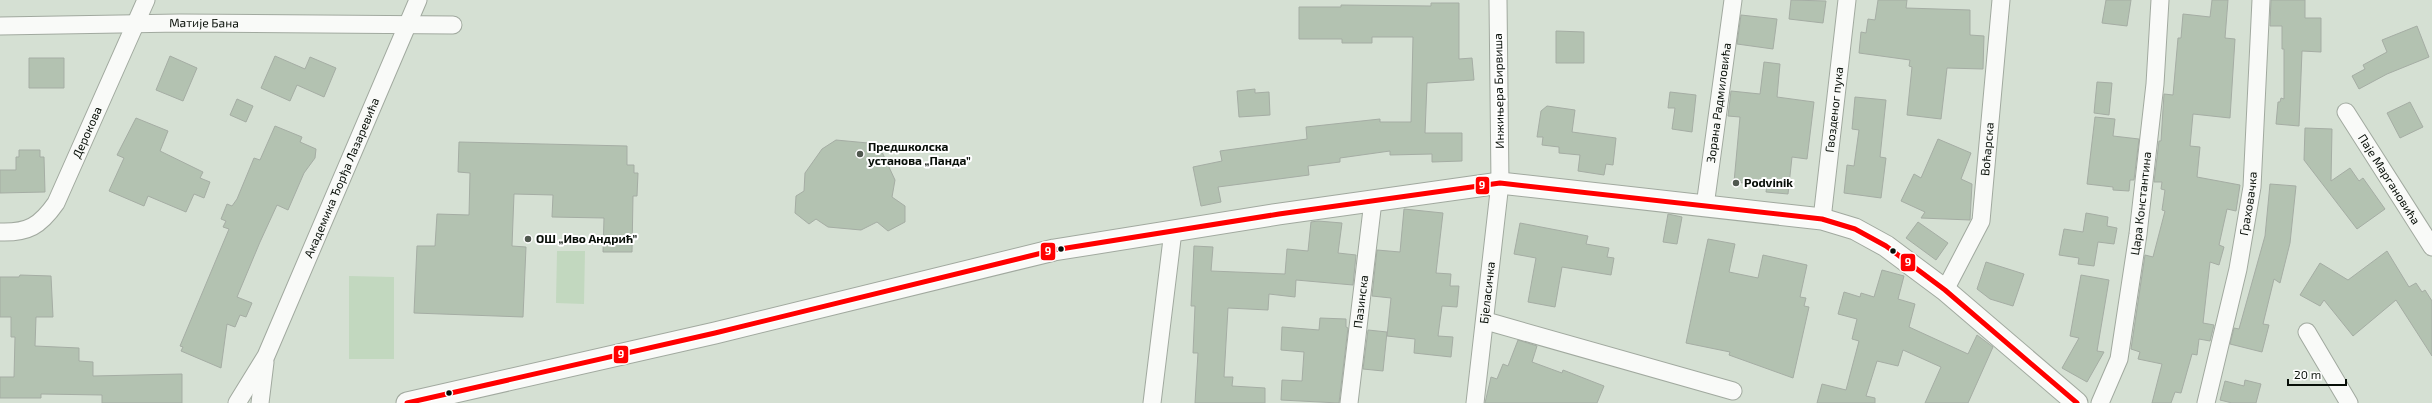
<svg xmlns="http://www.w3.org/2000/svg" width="2432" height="403" font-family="'Exo 2',sans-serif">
<rect width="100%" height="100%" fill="#d5e0d3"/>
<path fill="#c2d8bf" d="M557 251H585L584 304 556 303Z
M349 276 394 277V359H349Z"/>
<path fill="#b3c2b1" stroke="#a5ada4" d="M1791 0 1826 1 1823 23 1789 19Z
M1878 0H1907L1906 8 1970 10V35L1984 36 1983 69 1947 68 1941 119 1907 115 1912 67 1909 66 1910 60 1859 53 1861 32 1866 33 1868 19 1875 20Z
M2106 0H2131L2127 26 2102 23Z
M2212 0H2228L2225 38 2235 39 2230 118 2193 114 2190 146 2200 147 2197 177 2240 185 2236 211 2227 209 2219 245 2224 247 2219 265 2210 262 2203 323 2214 325 2210 341 2199 339 2197 355 2192 354 2181 393 2175 392 2171 403H2152L2162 364 2138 359 2140 352 2131 349 2145 255 2153 257 2165 211 2162 210 2165 190 2161 189 2162 182H2154L2159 141H2161L2164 94 2173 95 2178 38H2181L2183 14 2210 17Z
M2271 0H2305V18H2321V52L2302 51 2299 126 2276 124 2278 102H2280L2281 98 2284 99V49H2282V26H2270Z
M1431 3H1459V59L1472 58 1474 80 1427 83 1425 133H1462V161L1432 162V154L1390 155V151L1340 158V162L1308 166 1309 175 1218 187 1221 202 1201 206 1193 167 1222 161 1220 151 1307 139 1306 127 1380 119V122H1411L1413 37H1372V43H1342V39H1299V7H1341V5L1431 6Z
M1741 15 1777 19 1773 49 1737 44Z
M2417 26 2429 57 2387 74 2359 89 2352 76 2365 69 2363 65 2387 52 2382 40Z
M1556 31 1584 32V63H1556Z
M170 56 197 68 183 101 156 90Z
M275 56 305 69 310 57 336 68 324 97 297 85 290 101 261 88Z
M29 58H64V88H29Z
M1764 62 1780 64 1777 97 1814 102 1807 159 1792 157 1788 194 1766 192 1767 185 1734 182 1740 117 1728 116 1731 91 1760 94Z
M2097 82 2112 83 2109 115 2094 113Z
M1255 89V93L1269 92 1270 115 1239 117 1237 91Z
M1670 92 1696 95 1692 132 1672 129 1675 108H1668Z
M1855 97 1886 100 1880 157 1886 158 1881 198 1844 193 1847 165 1854 166 1859 130 1852 129Z
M237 99 253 106 246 122 230 115Z
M2410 102 2423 127 2400 138 2387 113Z
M1547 106 1575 110 1572 132 1616 138 1613 165 1606 164 1604 175 1578 171 1580 155 1559 153V147L1542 145 1543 137H1537L1541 111Z
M2095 117 2115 119 2113 136 2139 139 2134 180H2130L2129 191 2113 190V187L2087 184Z
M136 118 168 131 160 151 203 172 200 178 210 182 204 198 194 194 186 212 148 196 144 206 109 191 124 158 117 155Z
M275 126 302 137 300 142 316 149 315 158 304 173 288 210 277 205 260 242 237 297 252 303 246 317 240 315 235 327 227 324 221 368 181 351 183 347 180 346 229 229 223 227 226 221 221 219 227 204 232 206 237 199 254 158 260 160Z
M2305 128 2332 129 2331 181 2350 168 2359 181 2363 178 2385 209 2357 229 2304 160Z
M1938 139 1971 153 1961 179 1972 184 1970 220 1921 218 1925 212 1901 201 1914 174 1921 178Z
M836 140 868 143 882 152 895 180 892 197 905 206V222L888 231 877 222 861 230 828 227 816 219 809 224 795 213 796 196 804 191 805 173 822 149Z
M459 142 627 146V165H634V173H638L637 196H633L632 252H603L604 218 552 217 553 195 514 194 512 246 526 247 523 317 414 313 417 246H435L437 214 469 215 470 173 458 172Z
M19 150H40V157H44L45 192 0 193V170H16V157H19Z
M2270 184 2296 186 2290 243 2280 283 2274 279 2263 324 2269 325 2262 352 2230 344 2234 328 2239 329 2265 236Z
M1404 209 1443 213 1436 273 1451 274 1450 286H1459L1457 307 1442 306 1438 336 1453 337 1451 357 1414 353 1415 339 1387 336 1391 298 1372 296 1377 250 1400 252Z
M2086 213 2108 217 2107 226 2117 228 2114 244 2098 242 2094 266 2078 264 2079 258 2059 255 2064 229 2083 232Z
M1668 214 1682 217 1677 244 1663 242Z
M1318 221 1342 223 1338 253 1356 255 1353 285 1296 280 1295 297 1269 294 1268 310 1228 308 1224 377H1233L1232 386 1265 388V403H1195L1198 353H1193L1195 306H1191L1194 246 1213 247 1211 271 1285 274 1287 249 1308 251 1311 222Z
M1918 222 1948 243 1936 260 1906 238Z
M1520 223 1588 236 1586 244 1609 248 1607 257 1614 258 1611 275 1562 267 1555 307 1528 302 1536 258 1514 254Z
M1708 239 1735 244 1729 272 1758 278 1763 255 1807 265 1800 297 1806 298 1804 306 1809 307 1793 378 1729 355 1730 352 1686 343Z
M2387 251 2409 287 2416 283 2422 292 2425 290 2432 301V356L2396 300 2353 336 2324 300 2320 306 2300 295 2320 263 2348 280Z
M1986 262 2024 274 2013 306 1990 299 1977 289Z
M1882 270 1904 276 1898 299 1915 304 1909 327 1968 354 1977 335 1993 347 1968 403H1925L1941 367 1903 350 1898 366 1877 361 1866 396 1875 398V403H1817L1822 384 1846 390 1859 341 1852 339 1857 319 1838 314 1844 292 1860 297 1861 293 1874 297Z
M20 275 51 276 53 317H36L35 346 79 348V361L93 362V376L182 374V403H102V395L41 394V398H0V377H14L15 337H11V317H0V277H19Z
M2081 275 2109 280 2097 351 2104 352 2087 382 2062 368 2079 338 2070 336Z
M1320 318 1346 319V327L1348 328 1339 403 1281 400 1282 380 1302 381 1304 352 1281 350 1282 327 1319 330Z
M1368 330 1387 332 1383 371 1363 369Z
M1518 340 1537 346 1532 362 1562 373 1563 370 1604 386 1597 403H1485L1491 377 1497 379 1503 364 1508 366Z
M2245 380 2261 384 2256 403H2232L2220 400 2225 381 2244 386Z"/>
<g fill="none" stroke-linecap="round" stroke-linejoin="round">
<defs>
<g id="minor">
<path id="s1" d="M0 26 180 23 453 25"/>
<path id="s2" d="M2346 112 2432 247"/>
<path id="s3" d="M1705 206 1733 0"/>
<path id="s4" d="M1822 219 1847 0"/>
<path id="s5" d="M0 232C28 233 40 226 56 203L146 0"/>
<path id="s6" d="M1945 290 1981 221 2001 0"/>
<path d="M1486 321 1733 391"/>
<path d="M2307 332 2349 403"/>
<path id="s7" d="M237 403 266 356 418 0"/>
<path d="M260 403 265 362"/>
<path d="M1152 403 1173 231"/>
<path id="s8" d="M1349 403 1373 201"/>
<path id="s9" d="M1475 403 1500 183 1498 0"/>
<path id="s10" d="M2100 403 2119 359 2138 234 2155 84 2160 0"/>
<path id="s11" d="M2206 403 2238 269 2252 187 2261 0"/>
</g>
<path id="tertiary" d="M407 403 715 333 1054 250 1279 214 1500 183 1822 219 1855 229 1886 246 1945 290 2077 403"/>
</defs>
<use href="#minor" stroke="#a1a99f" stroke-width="19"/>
<use href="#tertiary" stroke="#a1a99f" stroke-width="23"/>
<use href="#minor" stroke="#f9faf8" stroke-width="17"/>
<use href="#tertiary" stroke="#f9faf8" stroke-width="21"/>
<defs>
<path id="bus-1" d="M407 403 715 333 1054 250 1279 214 1500 183 1822 219 1855 229 1886 246 1945 290 2077 403"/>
</defs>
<use href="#bus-1" stroke="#fff" stroke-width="8"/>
<use href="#bus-1" stroke="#f00" stroke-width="5"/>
</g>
<g fill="#50584f" stroke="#fff" stroke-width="1.5">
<circle cx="860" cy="154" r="4"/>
<circle cx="1736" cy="183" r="4"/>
<circle cx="528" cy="239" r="4"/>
</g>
<g fill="#080f08" stroke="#fff" stroke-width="1.5">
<circle cx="1061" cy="249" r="3.5"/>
<circle cx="1893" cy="251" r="3.5"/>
<circle cx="449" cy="393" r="3.5"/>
</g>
<g text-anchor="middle" stroke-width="4" stroke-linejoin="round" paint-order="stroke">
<g font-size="12" fill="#080f08" stroke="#fff">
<text dy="4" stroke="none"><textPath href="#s1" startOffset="204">Матије Бана</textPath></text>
<text transform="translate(1499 91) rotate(-91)" y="4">Инжињера Бирвиша</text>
<text dy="4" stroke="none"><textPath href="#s3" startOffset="104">Зорана Радмиловића</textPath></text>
<text dy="4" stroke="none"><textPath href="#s4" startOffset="110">Гвозденог пука</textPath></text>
<text dy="4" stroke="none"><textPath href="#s5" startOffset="144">Дерокова</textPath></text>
<text dy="4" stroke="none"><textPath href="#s6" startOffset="150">Воћарска</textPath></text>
<text dy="4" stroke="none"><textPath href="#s7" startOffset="249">Академика Ђорђа Лазаревића</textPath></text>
<text dy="4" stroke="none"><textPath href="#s2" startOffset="80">Паје Маргановића</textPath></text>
<text dy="4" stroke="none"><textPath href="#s11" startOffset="204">Граховачка</textPath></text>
<text dy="4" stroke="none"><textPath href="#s10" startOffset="205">Цара Константина</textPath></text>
<text dy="4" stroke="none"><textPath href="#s9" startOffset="111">Бјеласичка</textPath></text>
<text dy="4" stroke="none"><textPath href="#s8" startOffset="102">Пазинска</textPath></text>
</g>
<g font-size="12" font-weight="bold" fill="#080f08" stroke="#fff" text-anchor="start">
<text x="868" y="151">Предшколска<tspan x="868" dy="14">установа „Панда”</tspan></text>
<text x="1744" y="187">Podvinik</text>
<text x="536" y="243">ОШ „Иво Андрић”</text>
</g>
</g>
<g stroke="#fff" stroke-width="1.5">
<rect x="1475" y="176" width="15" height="19" rx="4" fill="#f00"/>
<rect x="1040" y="242" width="16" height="19" rx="4" fill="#f00"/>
<rect x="1900" y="253" width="16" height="19" rx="4" fill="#f00"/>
<rect x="613" y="345" width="16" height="19" rx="4" fill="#f00"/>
</g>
<g font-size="11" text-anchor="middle" font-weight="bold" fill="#fff">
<text x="1482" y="189">9</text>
<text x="1048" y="255">9</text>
<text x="1908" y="266">9</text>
<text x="621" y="358">9</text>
</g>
<path d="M2288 379v6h58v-6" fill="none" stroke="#080f08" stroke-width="2"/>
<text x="2294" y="379" font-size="12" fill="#080f08" stroke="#ffffff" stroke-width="3" paint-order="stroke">20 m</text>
</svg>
